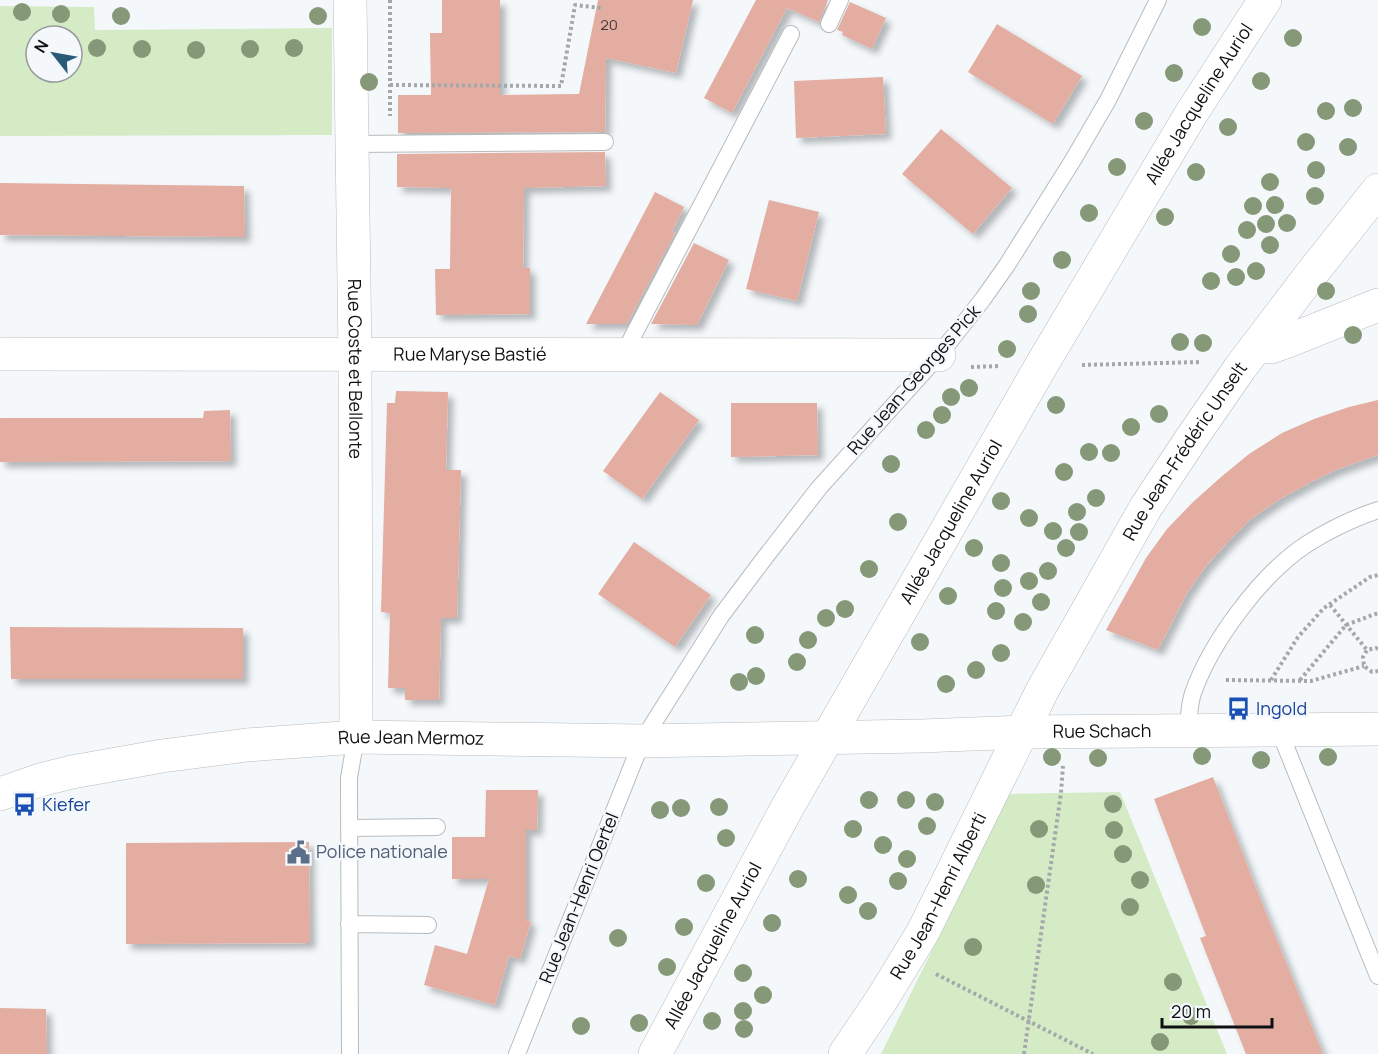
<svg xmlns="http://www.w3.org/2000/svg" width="1378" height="1054" font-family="Manrope,sans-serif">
<defs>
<filter id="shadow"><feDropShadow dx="5.5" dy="5.5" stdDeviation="3" flood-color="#0004"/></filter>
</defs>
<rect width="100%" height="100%" fill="#f4f8fb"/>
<path fill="#d4ebc5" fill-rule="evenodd" d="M0 6 94 7 95 30 332 28V135L0 136ZM36 36H72V72H36Z
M1120 792 1227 1054H881L1009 794Z"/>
<path fill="#e3ada1" filter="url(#shadow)" d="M442 0H500V95L579 94 598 0H693L676 73 606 58 605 132 398 133V95H431L430 33H442Z
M756 0H828L819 22 787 8 732 113 704 98Z
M850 2 886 18 872 49 842 35 843 32 837 30Z
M997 24 1082 76 1053 124 968 72Z
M883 77 886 134 796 138 794 81Z
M941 129 1012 188 973 234 902 174Z
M605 152 606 186 524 188 523 268H530V314L436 315 435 269H450L451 188 397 187V154Z
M0 183 244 186 245 237 0 235Z
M655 192 684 207 672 232 675 233 627 324H586Z
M769 200 819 212 797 301 746 289Z
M694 243 729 260 697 325 651 324Z
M396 391 448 392 446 470H461L457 618H441L439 700H405V688H388L390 613 381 612 382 577 387 403H395Z
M660 392 699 420 642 499 603 471Z
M1378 400V455L1336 470 1311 482 1280 499 1251 519 1228 542 1206 566 1187 593 1158 650 1106 630 1146 558 1167 529 1192 503 1221 477 1249 454 1282 433 1314 419 1349 407Z
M731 403H817L818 455 731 457Z
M230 410 231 461 0 462V418H203L204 411Z
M634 542 711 595 675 647 598 594Z
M10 627 243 628V679H11Z
M1213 777 1256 888 1323 1054H1246L1200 938 1206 936 1154 799Z
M486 790H538L537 830H526V920L531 922 520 959 509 956 495 1005 424 985 435 945 467 954 489 879H452V837H485Z
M309 842 310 943 126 944V843Z
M0 1008 46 1009 47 1054H0Z"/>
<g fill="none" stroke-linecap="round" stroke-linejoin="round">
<defs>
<path id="service" d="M829 24 840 0
M352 144 605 142
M623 355 791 34
M1188 730C1189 717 1189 705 1193 693 1211 642 1261 574 1307 544 1329 530 1354 518 1378 510
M1279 730 1378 976
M349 828 437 827
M349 924 428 925
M350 1054 349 778 356 737
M517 1054 642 741 721 616 763 560 819 488 939 355 983 299 1007 265 1073 160 1108 100 1158 0"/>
<g id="minor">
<path id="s1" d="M350 0 355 355 356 737"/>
<path d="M1256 347H1271L1288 341 1378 305"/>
<path id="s2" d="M0 354 939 355"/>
<path id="s3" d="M0 794 40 780 72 772 162 756 247 745 356 737 642 741 921 736 1023 732 1378 729"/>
<path id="s4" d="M655 1054 787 808 1041 366 1191 114 1265 0"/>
<path id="s5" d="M845 1054 882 999 923 932 1042 691 1146 507 1191 439 1240 368 1309 277 1378 190"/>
</g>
</defs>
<use href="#service" stroke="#b8bbbe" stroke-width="18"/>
<use href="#minor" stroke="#b8bbbe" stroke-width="34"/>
<path stroke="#a5a8aa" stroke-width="4" stroke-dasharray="3 3" stroke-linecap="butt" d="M390 0V116
M390 85 561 86 575 5 601 8
M1082 365 1201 362
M971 367 1000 366
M1330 605 1367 650
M1378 649 1376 648 1367 650 1363 657 1364 666 1372 672 1378 671
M1226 680 1311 681 1364 666
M1271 680 1298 637 1324 608 1370 577 1378 575
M1300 680 1346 625 1378 613
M936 974 1093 1054
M1024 1054 1061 793 1063 766"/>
<use href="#service" stroke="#fff" stroke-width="16"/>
<use href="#minor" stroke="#fff" stroke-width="33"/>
</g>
<g fill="#859878">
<circle cx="22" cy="12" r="9"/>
<circle cx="61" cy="14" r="9"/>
<circle cx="121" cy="16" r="9"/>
<circle cx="318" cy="16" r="9"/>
<circle cx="1202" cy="27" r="9"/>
<circle cx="1293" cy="38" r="9"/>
<circle cx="97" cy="48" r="9"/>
<circle cx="294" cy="48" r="9"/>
<circle cx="142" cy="49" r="9"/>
<circle cx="250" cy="49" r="9"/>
<circle cx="196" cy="50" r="9"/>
<circle cx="1174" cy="73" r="9"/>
<circle cx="1261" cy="81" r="9"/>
<circle cx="369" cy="82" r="9"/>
<circle cx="1353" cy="108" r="9"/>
<circle cx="1326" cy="111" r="9"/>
<circle cx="1144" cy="121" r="9"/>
<circle cx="1228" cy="127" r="9"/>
<circle cx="1306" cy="142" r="9"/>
<circle cx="1348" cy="147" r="9"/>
<circle cx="1117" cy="167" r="9"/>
<circle cx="1316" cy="170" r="9"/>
<circle cx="1196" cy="172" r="9"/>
<circle cx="1270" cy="182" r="9"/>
<circle cx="1315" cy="196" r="9"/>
<circle cx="1275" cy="205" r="9"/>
<circle cx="1253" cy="206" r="9"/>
<circle cx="1089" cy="213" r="9"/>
<circle cx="1165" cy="217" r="9"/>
<circle cx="1287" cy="223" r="9"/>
<circle cx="1266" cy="224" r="9"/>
<circle cx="1247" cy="230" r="9"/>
<circle cx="1270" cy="245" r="9"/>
<circle cx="1231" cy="254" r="9"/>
<circle cx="1062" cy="260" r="9"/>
<circle cx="1256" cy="271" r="9"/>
<circle cx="1236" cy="277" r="9"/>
<circle cx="1211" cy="281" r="9"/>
<circle cx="1031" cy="291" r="9"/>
<circle cx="1326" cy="291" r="9"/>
<circle cx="1028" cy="314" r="9"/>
<circle cx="1353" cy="335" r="9"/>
<circle cx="1180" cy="342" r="9"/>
<circle cx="1203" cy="343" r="9"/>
<circle cx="1007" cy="349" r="9"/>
<circle cx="969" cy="388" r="9"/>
<circle cx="951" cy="397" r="9"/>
<circle cx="1056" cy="405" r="9"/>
<circle cx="1159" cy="414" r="9"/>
<circle cx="942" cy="415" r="9"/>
<circle cx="1131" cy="427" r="9"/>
<circle cx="926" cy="430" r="9"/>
<circle cx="1089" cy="452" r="9"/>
<circle cx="1111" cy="453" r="9"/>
<circle cx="891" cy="464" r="9"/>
<circle cx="1064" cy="472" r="9"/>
<circle cx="1096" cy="498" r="9"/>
<circle cx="1001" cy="501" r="9"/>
<circle cx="1077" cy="512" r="9"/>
<circle cx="1029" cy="518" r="9"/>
<circle cx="898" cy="522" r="9"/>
<circle cx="1053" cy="531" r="9"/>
<circle cx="1079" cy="532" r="9"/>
<circle cx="974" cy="548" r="9"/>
<circle cx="1066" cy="548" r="9"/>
<circle cx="1001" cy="563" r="9"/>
<circle cx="869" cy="569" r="9"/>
<circle cx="1048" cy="571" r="9"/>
<circle cx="1029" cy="581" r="9"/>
<circle cx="1003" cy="588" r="9"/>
<circle cx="948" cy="596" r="9"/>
<circle cx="1041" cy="602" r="9"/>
<circle cx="845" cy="609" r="9"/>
<circle cx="996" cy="611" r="9"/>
<circle cx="826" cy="618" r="9"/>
<circle cx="1023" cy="622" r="9"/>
<circle cx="755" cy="635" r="9"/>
<circle cx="808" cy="640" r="9"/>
<circle cx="920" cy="642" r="9"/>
<circle cx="1001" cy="653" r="9"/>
<circle cx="797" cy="662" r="9"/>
<circle cx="976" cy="670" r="9"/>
<circle cx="756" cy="676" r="9"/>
<circle cx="739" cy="682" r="9"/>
<circle cx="946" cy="684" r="9"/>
<circle cx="1202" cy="756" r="9"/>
<circle cx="1052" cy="757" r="9"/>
<circle cx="1328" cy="757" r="9"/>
<circle cx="1098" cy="758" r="9"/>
<circle cx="1261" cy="760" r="9"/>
<circle cx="869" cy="800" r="9"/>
<circle cx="906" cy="800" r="9"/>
<circle cx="935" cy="802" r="9"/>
<circle cx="1113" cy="804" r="9"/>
<circle cx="719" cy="807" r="9"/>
<circle cx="681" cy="808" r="9"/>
<circle cx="660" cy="810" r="9"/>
<circle cx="927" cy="826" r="9"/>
<circle cx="853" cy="829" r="9"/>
<circle cx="1039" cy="829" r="9"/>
<circle cx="1114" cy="830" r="9"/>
<circle cx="726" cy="838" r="9"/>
<circle cx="883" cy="845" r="9"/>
<circle cx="1123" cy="854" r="9"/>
<circle cx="907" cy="859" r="9"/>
<circle cx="798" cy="879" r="9"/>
<circle cx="1140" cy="880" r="9"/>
<circle cx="898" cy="881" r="9"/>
<circle cx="706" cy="883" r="9"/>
<circle cx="1036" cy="885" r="9"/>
<circle cx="848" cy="895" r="9"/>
<circle cx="1130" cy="907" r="9"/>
<circle cx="868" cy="911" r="9"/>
<circle cx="772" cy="923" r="9"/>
<circle cx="684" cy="927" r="9"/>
<circle cx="618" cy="938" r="9"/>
<circle cx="973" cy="947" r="9"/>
<circle cx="667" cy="967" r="9"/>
<circle cx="743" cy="973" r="9"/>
<circle cx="1173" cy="982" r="9"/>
<circle cx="763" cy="995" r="9"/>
<circle cx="743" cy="1011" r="9"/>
<circle cx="1191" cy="1016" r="9"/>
<circle cx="712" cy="1021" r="9"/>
<circle cx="639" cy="1023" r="9"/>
<circle cx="581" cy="1026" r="9"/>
<circle cx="744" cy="1029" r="9"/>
<circle cx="1160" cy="1042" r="9"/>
</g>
<defs>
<symbol id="bus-bare" viewBox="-9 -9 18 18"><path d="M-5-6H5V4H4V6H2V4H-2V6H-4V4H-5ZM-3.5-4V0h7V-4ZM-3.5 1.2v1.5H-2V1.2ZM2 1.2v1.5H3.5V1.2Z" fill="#1a4fb4" stroke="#f4f8fb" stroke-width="2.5" paint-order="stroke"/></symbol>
<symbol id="civic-bare" viewBox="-9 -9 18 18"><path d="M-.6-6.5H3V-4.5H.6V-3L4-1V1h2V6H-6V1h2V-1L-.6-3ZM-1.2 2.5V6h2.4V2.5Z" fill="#5c6f8a" stroke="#f4f8fb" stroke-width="2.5" paint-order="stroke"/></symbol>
</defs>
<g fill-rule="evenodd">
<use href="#bus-bare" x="1222" y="692" width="33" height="33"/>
<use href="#bus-bare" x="8" y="788" width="33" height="33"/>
<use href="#civic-bare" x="282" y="836" width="33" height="33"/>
</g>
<g text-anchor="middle" stroke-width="5" stroke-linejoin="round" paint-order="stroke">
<g font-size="15" fill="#443735">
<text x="609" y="30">20</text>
</g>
<g font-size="18" fill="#0f1011" stroke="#f4f8fb">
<text dy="6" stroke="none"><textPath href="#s4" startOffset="1095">Allée Jacqueline Auriol</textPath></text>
<text dy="6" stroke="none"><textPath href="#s2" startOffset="470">Rue Maryse Bastié</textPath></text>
<text dy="6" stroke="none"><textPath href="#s1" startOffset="369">Rue Coste et Bellonte</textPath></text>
<text transform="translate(914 380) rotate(-49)" y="6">Rue Jean-Georges Pick</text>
<text dy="6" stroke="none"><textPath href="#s5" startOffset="693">Rue Jean-Frédéric Unselt</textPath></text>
<text dy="6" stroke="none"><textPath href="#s4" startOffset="609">Allée Jacqueline Auriol</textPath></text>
<text dy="6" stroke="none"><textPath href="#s3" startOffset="1108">Rue Schach</textPath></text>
<text dy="6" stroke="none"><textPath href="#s3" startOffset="417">Rue Jean Mermoz</textPath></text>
<text dy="6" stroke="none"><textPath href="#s5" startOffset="184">Rue Jean-Henri Alberti</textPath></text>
<text transform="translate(579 898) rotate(-68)" y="6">Rue Jean-Henri Oertel</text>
<text dy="6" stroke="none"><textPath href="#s4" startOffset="123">Allée Jacqueline Auriol</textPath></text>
</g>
<g font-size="18" fill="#164399" stroke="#f4f8fb" text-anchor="start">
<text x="1256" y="715">Ingold</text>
<text x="42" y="811">Kiefer</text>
</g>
<g font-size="18" fill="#4e5e75" stroke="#f4f8fb" text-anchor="start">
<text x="316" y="858">Police nationale</text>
</g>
</g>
<g transform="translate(54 54) rotate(301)"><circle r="28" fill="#f4f8fb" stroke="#989b9d" stroke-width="1.5"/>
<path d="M0-4.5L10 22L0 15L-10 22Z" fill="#285b78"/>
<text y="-9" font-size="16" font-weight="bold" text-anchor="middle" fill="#0f1011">N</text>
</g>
<path d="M1162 1018v9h110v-9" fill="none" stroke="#0f1011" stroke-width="3"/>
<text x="1171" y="1018" font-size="18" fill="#0f1011" stroke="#f4f8fb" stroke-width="4.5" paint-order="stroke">20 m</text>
</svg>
